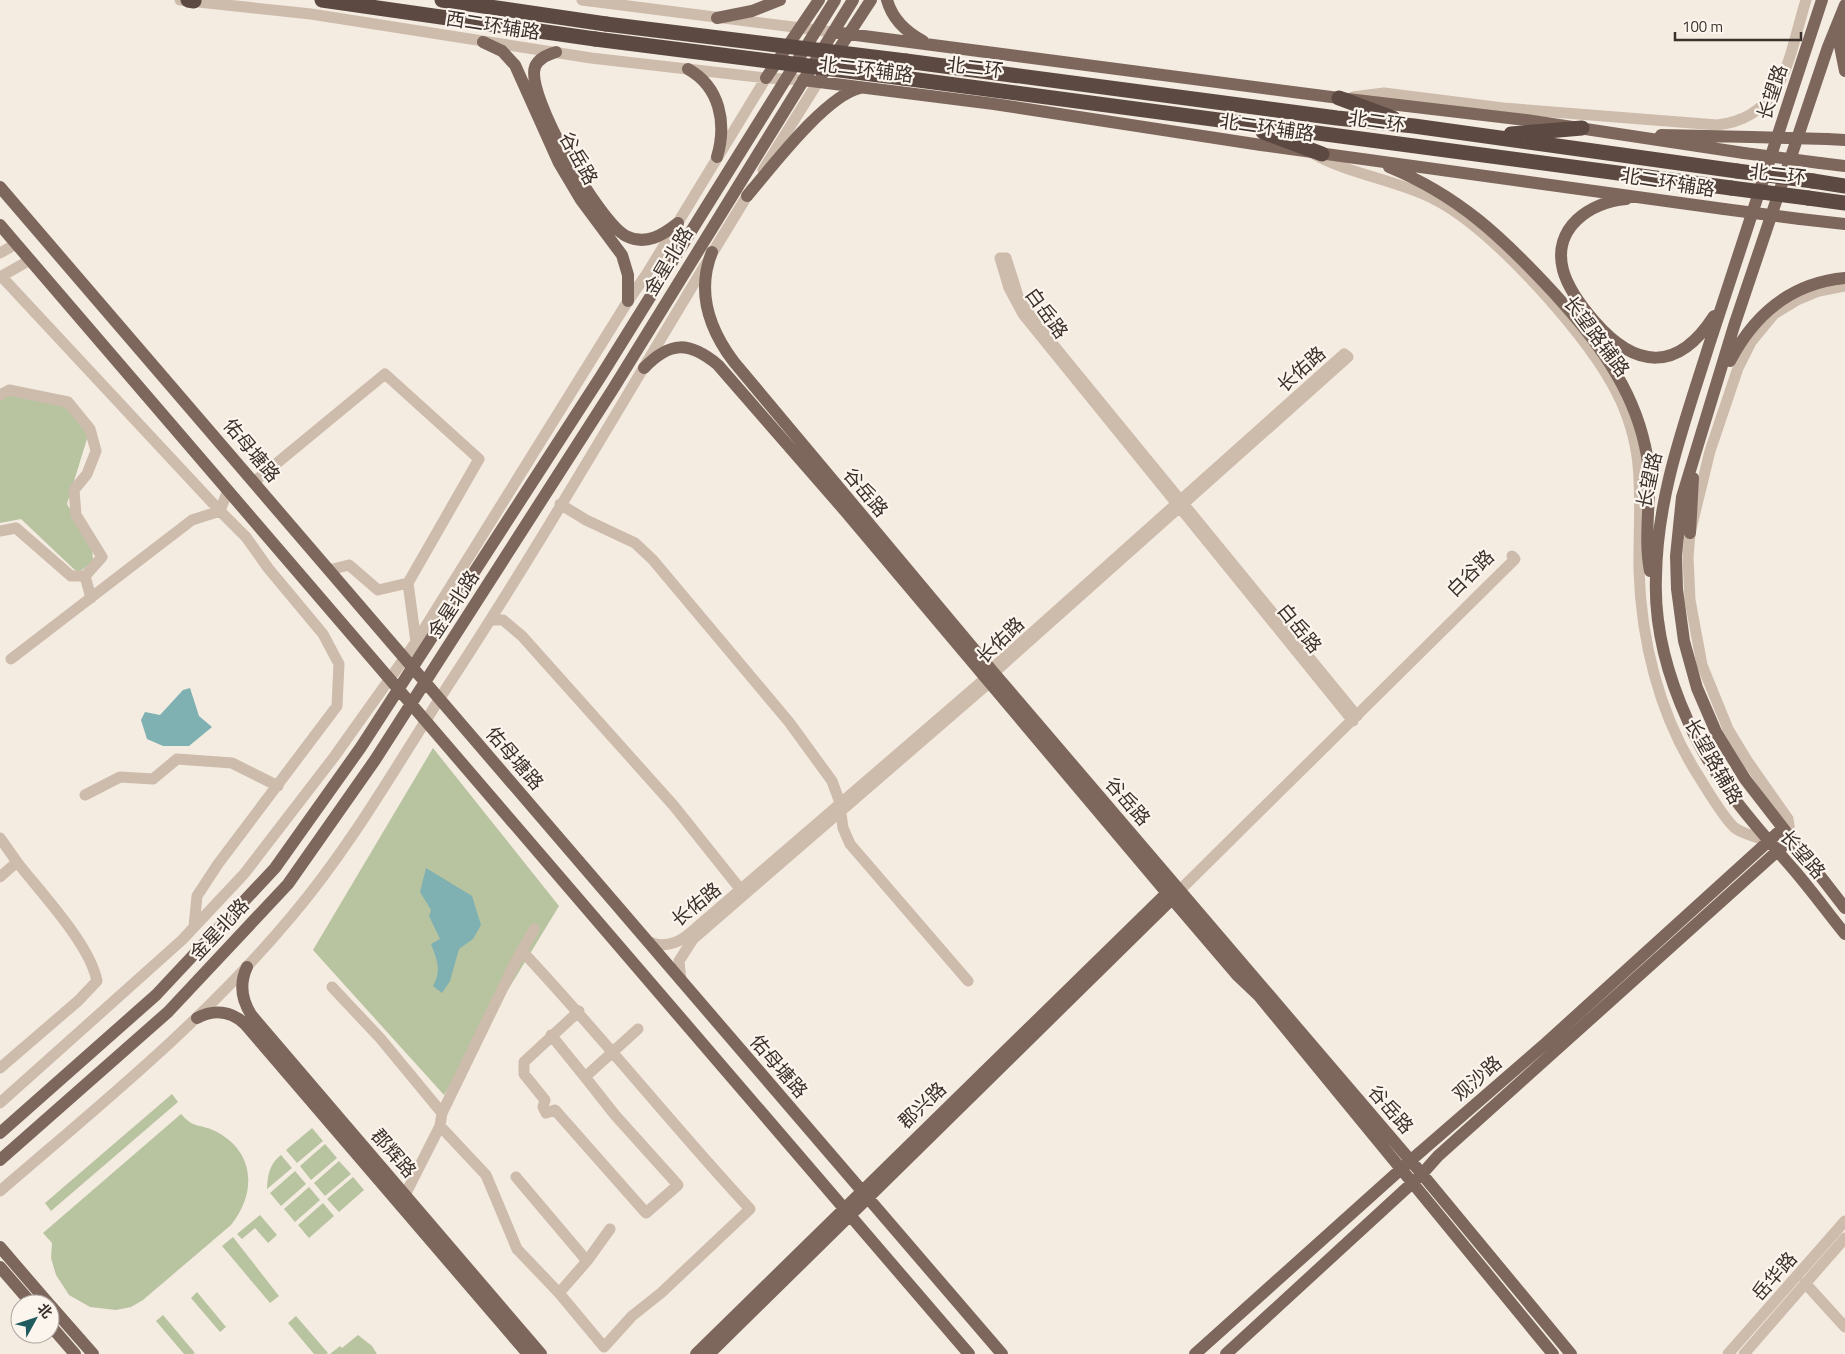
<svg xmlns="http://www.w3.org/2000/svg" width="1845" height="1354" font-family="'Titillium Web','Noto Sans SC',sans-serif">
<rect width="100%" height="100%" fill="#f4ebe1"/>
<path fill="#b8c4a0" d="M11 394 66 407 90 429 67 504 92 545 93 561 78 573 21 519 0 523V400Z
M433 748 559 906 444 1095 313 950Z
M172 1094 178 1102 51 1211 45 1203Z
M181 1114C195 1130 200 1123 217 1132 256 1153 256 1194 231 1225L143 1300 131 1307 116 1310 90 1307 69 1295 56 1275 51 1258 52 1243 43 1233Z
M312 1128 323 1141 297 1163 286 1150Z
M325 1144 337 1158 311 1180 300 1166Z
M281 1155 292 1168 267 1189C268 1174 269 1165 281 1155Z
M339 1161 351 1174 325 1196 314 1183Z
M295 1171 306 1184 281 1206 270 1193Z
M353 1177 364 1190 339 1212 327 1199Z
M309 1187 320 1200 295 1222 284 1209Z
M323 1203 334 1216 309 1238 298 1225Z
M260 1215 277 1235 268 1243 255 1228 242 1239 237 1234Z
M233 1237 279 1296 270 1303 222 1246Z
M197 1292 226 1327 220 1332 191 1298Z
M163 1315 195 1353 193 1354H184L156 1321Z
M296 1316 328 1353 326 1354H314L288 1323Z
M358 1335 372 1346 377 1354H330L340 1346 342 1348Z"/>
<path fill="#7fb0b2" d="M190 688 199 716 212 727 189 746H163L147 739 141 720 145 712 160 715 183 690Z
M426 868 472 896 481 925 473 939 459 949 450 981 442 993 433 986C442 970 437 960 431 944L440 939 429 916 431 910 420 892Z"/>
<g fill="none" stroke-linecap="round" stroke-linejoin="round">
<path stroke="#cdbbac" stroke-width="11" d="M180 0 311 14 591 58 766 78 803 80
M582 0 833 32
M1353 97 1384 93 1503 108 1717 125C1785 118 1789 54 1806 0
M1312 153C1350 175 1394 179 1434 199 1490 227 1580 327 1611 382 1649 447 1638 500 1639 570 1641 640 1659 713 1696 772 1705 786 1723 818 1735 828 1743 834 1758 837 1768 842
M763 170 818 82
M0 253 16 244
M1 276 220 511 228 490
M0 277 30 260
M0 395 9 390 68 402 90 429 96 451 87 474 74 490 76 515 102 557 85 576H71L16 528 0 531
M254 482 385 374 479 459 408 583 416 642
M560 504 586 520 635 543 653 560 789 722 832 781 839 800 843 828 850 844 968 981
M329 570 349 565 378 590 408 583
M85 576 91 598
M492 620H503L522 636 674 806 741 890
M11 659 192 520 220 511 246 537 268 568 323 634 339 664 337 706 218 864 197 896 194 927
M1353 721 1023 314 1009 288 1000 258H1006L1019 299 1037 325 1357 716
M85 795 120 777 153 779 177 759 232 763 278 786
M0 838 17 862 0 877
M1791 839 1788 819 1748 762 1728 729 1702 665 1690 600 1688 557 1690 533 1710 451 1738 368 1751 342 1774 314 1797 300 1819 291 1845 286
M1180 890 1515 559 1512 556
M646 940C661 949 677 944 689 934L986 678 991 670 1005 657 1344 354 1348 357 1007 661 994 673 990 682 693 939 679 961 681 981
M332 987 380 1038 442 1113
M579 1011 524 1062V1074L545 1100 543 1107 546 1113 555 1110 646 1213 678 1185 615 1115 585 1077 638 1029
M551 1035 585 1077
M0 1068 78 1001 97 981C90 944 41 893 17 862
M0 1103 182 940 244 874 334 757 416 642 628 301 646 275 766 78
M440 1126 486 1175 517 1249 559 1293 604 1347 632 1316 661 1293 750 1209C672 1125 601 1035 522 951
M516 1177 587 1261 610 1229
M0 1191C101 1104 205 1020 291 917 353 844 399 761 451 681 556 520 651 352 752 188
M405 1195 440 1126 442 1113 515 963 534 929
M1805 1283 1845 1327
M559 1293 587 1261
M1728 1354 1845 1221
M1744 1354 1845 1238"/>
<path stroke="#7d675c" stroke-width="12" d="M887 0C892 18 906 32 923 41
M1822 0C1784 115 1746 230 1709 345 1685 422 1657 495 1656 577 1654 626 1668 677 1688 721 1713 779 1753 823 1794 870 1812 891 1828 913 1845 934
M1845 5 1828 47 1734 326 1682 497 1676 556 1677 589 1684 641 1697 688 1716 732 1745 779 1845 908
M717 18 752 11 780 0
M1842 24 1840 46 1845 71
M833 32 1339 98 1526 120 1744 153
M483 42 502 51 515 65 559 163 581 200 622 255 628 275V301
M556 52C548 55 538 58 535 67 525 95 600 223 626 236 646 246 663 235 678 223
M688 69C720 87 727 123 717 157
M822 75 871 0
M766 78 819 0
M803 80 994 104 1261 145 1724 209
M1661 135 1751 137
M1827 139 1845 140
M1820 163 1845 166
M1389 167C1459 196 1502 237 1553 292 1594 337 1632 385 1645 446 1655 487 1642 530 1650 571
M0 187 1002 1354
M747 196C771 168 825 96 860 88
M1626 199C1590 202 1552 228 1563 270 1568 289 1582 307 1595 322 1636 369 1678 372 1714 316
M1800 219 1845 224
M0 225 969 1354
M712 252C696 292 709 329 734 362L994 673 1422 1174 1571 1354
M1730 361C1754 315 1791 283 1845 278
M644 368C670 341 689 341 718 365L846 512 1166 892 1238 976 1259 996 1553 1354
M1690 533 1693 478
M247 967C239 984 242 1001 252 1016L541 1354
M197 1018C214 1009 231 1011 245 1024L528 1354
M0 1133 156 995 275 868 361 747 601 376 835 0
M0 1160 168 1012 288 884 375 760 613 389 853 0
M0 1247 49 1304
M0 1267 32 1304
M50 1305 93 1354
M50 1325 75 1354
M696 1354 1172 888
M709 1354 1178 893
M1195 1354 1410 1161 1546 1043 1782 829
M1226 1354 1422 1174 1438 1156 1782 847"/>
<path stroke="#5c4a42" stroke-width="15" d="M188 0 194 1
M322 0 595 39
M442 0 606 24
M906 61 1337 118 1414 126 1737 171
M903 78 1731 188
M1339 98 1393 118
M1263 132 1322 154
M1511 134 1582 128
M1813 181 1845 186
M1808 198 1845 203"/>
<path stroke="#7d675c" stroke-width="12" d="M1751 137 1827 139
M1744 153 1820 163
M1724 209 1800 219"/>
<path stroke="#5c4a42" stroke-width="15" d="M606 24 906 61
M595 39 903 78
M1737 171 1813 181
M1731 188 1808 198"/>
</g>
<g text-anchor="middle" stroke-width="4.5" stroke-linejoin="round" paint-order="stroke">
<g font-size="19" fill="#3b302b" stroke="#fbf5ee">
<text transform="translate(493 25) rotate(9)" y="7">西二环辅路</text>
<text transform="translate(975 67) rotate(7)" y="7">北二环</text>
<text transform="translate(866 69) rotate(7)" y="7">北二环辅路</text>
<text transform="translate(1772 92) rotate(-72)" y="7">长望路</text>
<text transform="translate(1377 121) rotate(8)" y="7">北二环</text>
<text transform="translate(1267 127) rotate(8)" y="7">北二环辅路</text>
<text transform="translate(579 158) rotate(61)" y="7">谷岳路</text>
<text transform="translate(1778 174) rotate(7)" y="7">北二环</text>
<text transform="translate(1668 182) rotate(9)" y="7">北二环辅路</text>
<text transform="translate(668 261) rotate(-59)" y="7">金星北路</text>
<text transform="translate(1047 313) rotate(54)" y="7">白岳路</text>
<text transform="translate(1597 336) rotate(53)" y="7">长望路辅路</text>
<text transform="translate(1301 369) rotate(-42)" y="7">长佑路</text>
<text transform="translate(252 450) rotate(50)" y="7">佑母塘路</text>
<text transform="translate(1649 480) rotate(-78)" y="7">长望路</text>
<text transform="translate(866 492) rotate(50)" y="7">谷岳路</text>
<text transform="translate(1470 573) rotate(-45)" y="7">白谷路</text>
<text transform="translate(453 604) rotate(-57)" y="7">金星北路</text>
<text transform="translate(1300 628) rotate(51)" y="7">白岳路</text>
<text transform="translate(1000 640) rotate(-44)" y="7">长佑路</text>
<text transform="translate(515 758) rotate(49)" y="7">佑母塘路</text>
<text transform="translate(1714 761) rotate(60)" y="7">长望路辅路</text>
<text transform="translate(1128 801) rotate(49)" y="7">谷岳路</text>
<text transform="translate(1803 854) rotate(49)" y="7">长望路</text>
<text transform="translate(696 904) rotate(-39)" y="7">长佑路</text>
<text transform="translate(219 929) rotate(-47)" y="7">金星北路</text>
<text transform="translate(779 1066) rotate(49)" y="7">佑母塘路</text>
<text transform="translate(1477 1078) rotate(-41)" y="7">观沙路</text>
<text transform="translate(922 1105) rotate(-44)" y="7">郡兴路</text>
<text transform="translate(1391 1109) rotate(49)" y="7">谷岳路</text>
<text transform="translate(394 1153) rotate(49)" y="7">郡辉路</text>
<text transform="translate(1774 1276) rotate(-49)" y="7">岳华路</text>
</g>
</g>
<g transform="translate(35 1319) rotate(50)"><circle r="24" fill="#fbf5ee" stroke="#aea6a0"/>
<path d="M0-4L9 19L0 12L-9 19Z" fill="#1f5a5e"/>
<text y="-8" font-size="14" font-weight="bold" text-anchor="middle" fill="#3b302b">北</text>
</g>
<path d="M1675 32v8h126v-8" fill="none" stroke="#3b302b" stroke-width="2.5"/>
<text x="1682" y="32" font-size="15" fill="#3b302b" stroke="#fbf5ee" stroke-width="4" paint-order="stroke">100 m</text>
</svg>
